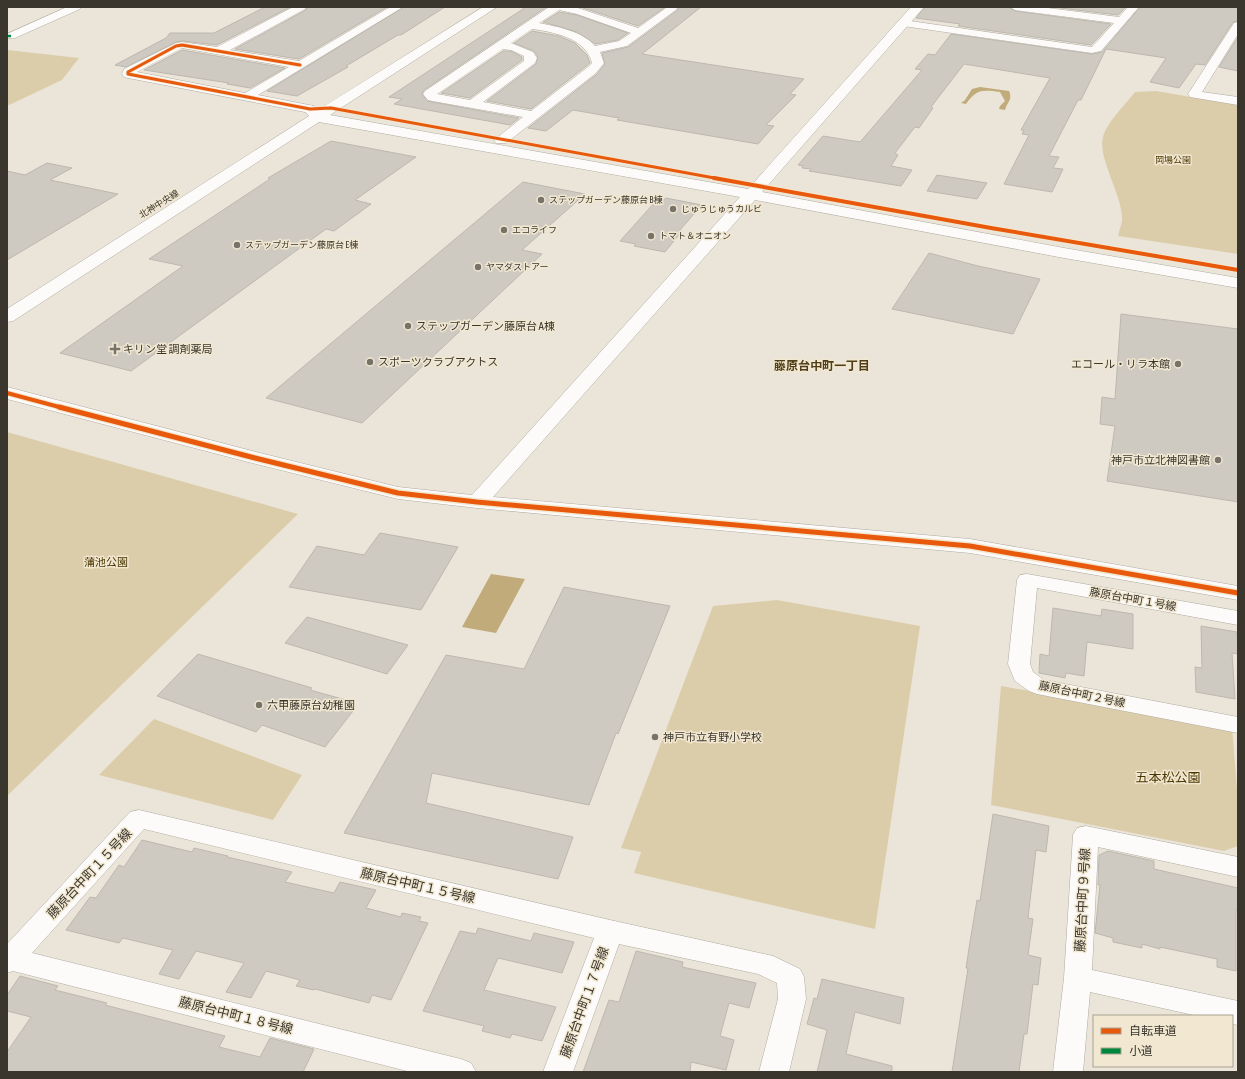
<svg xmlns="http://www.w3.org/2000/svg" width="1245" height="1079" font-family="'Asap Condensed','Noto Sans JP',sans-serif">
<rect width="100%" height="100%" fill="#ebe5d9"/>
<path fill="#dccdaa" d="M7 50 79 58 62 80 7 106Z
M1156 91 1238 105V254L1118 236C1119 231 1121 226 1122 221 1124 198 1097 158 1103 137 1107 122 1125 105 1135 92Z
M7 432 298 514 7 796Z
M777 600 920 626 875 929 634 873 641 852 621 848 713 606Z
M1001 686 1232 726 1238 802V846L1224 851 991 805Z
M154 719 302 775 273 820 99 775Z"/>
<path fill="#c1ab7a" d="M980 87 1009 91C1013 100 1007 102 1005 110L999 109 1000 106 1005 101 1000 92C981 90 977 89 966 104L961 103 965 100 972 89Z
M491 574 525 579 496 633 462 627Z"/>
<path fill="#cfcac1" stroke="#bdb8af" d="M265 7H290L217 45 182 41 176 42 126 67 115 65 166 38 170 33H214Z
M307 7H387L299 59 235 49 306 10Z
M404 7H445L401 35H398L346 66 348 67 297 96 267 91Z
M526 7H546L424 90 422 94 427 101 432 102 519 118 510 125 394 104 402 99 389 97Z
M580 7H664V8L638 26Z
M678 7H701L642 54 804 79 790 94 796 95 766 125 774 126 758 144 617 120 619 118 573 110 546 131 528 128 597 74 605 64 602 53 628 47 678 10Z
M925 7H1009L1015 11 1111 24 1091 45 958 26 960 24 916 18Z
M1052 7H1126L1118 15Z
M1140 7H1238V21L1233 22 1205 65 1196 64 1179 88 1150 82 1166 58 1106 49 1081 100H1078L1049 156 1059 157 1053 168 1063 169 1052 192 1004 184 1029 135 1022 134 1024 130H1021L1050 78 964 64 931 107 933 108 919 128 915 127 895 153 898 155 891 166 912 170 901 186 809 171 811 169 802 168 803 166 798 165 823 136 860 142 861 141 922 70 915 69 928 54 935 55 951 34 1092 54 1102 52Z
M559 12 577 15 628 33 618 40 595 44 577 32 543 22Z
M532 31 559 36 575 43 587 55 590 63 531 109 487 101 536 64 538 57 534 51 514 43Z
M1238 37V71L1219 67Z
M182 50 285 68 250 88 227 84 229 83 144 70Z
M503 51H511L522 57V60L470 98 441 93Z
M331 141 416 157 355 200 371 204 334 231 326 229 131 371 60 353 183 266 149 259 270 179 268 178Z
M47 163 72 168 50 180 118 194 7 260V171L25 175Z
M937 175 987 183 977 199 927 191Z
M523 182 585 194 522 250 542 254 362 423 266 398Z
M666 198 702 205 679 231H682L665 252 634 246 636 244 620 241 656 201 661 202Z
M929 253 978 266 1040 279 1013 334 892 309Z
M1121 314 1238 329V502L1107 481 1115 426 1100 424 1102 397 1115 399Z
M380 533 458 547 421 610 289 587 317 546 364 555Z
M564 587 670 606 618 734 616 733 589 805 432 773 426 803 573 837 558 879 344 833 446 655 524 669Z
M1053 608 1101 616 1102 609 1133 614V649L1087 642 1084 676 1066 673 1065 678 1039 673 1040 654 1049 656Z
M307 617 408 645 387 674 285 643Z
M1201 626 1237 632 1238 654 1232 653 1235 699 1196 692 1195 667 1202 668Z
M198 654 312 688 310 690 346 700 340 707 353 711 325 747 262 725 256 732 157 696Z
M993 814 1049 826 1046 852 1036 850 1028 918 1033 919 1028 955 1041 958 1038 985 1033 984 1027 1034H1024L1019 1072H952L968 968H966L970 942 977 900 980 901Z
M142 840 192 852 194 848 228 856 227 857 292 872 285 882 334 893 340 882 376 890 366 908 401 917 402 913 421 917 419 921 428 923 391 1000 372 995 369 1003 315 989 314 990 296 986 300 980 266 971 251 998 226 992 244 963 196 951 179 979 159 974 173 950 123 938 119 943 66 930 90 897 96 898 119 865 124 867Z
M1108 851 1154 861V869L1238 888V909H1236V971L1217 967V959L1160 947V949L1142 944V948L1113 942V938L1095 933 1100 885H1098L1099 855Z
M478 928 531 941 534 933 574 942 562 973 498 958 484 990 556 1007 542 1041 512 1034 510 1038 482 1031 484 1026 423 1011 460 931 476 934Z
M636 951 683 962 682 967 756 983 749 1008 729 1003 720 1036 734 1040 726 1070 691 1062 690 1072H583L609 1000 619 1002Z
M20 976 58 986 55 990 107 1003 105 1005 225 1036 219 1047 260 1057 270 1038 314 1049 303 1072H7V1052L31 1017 7 1011V995Z
M822 979 904 998 900 1024 855 1012 846 1054 892 1066V1072H817L827 1030 807 1024 814 998 817 999Z"/>
<g fill="none" stroke-linecap="round" stroke-linejoin="round">
<defs>
<path id="street" d="M67 7H81L80 9 15 38H7V34Z
M293 7H306L305 9 230 50 299 61 390 7H403L258 95 314 106 316 109 314 112 310 113 128 78 124 77 122 74 124 69 176 43 182 42 217 47ZM182 48 289 67 245 93 137 72Z
M549 7H575L638 28 666 8 665 7H676L677 9 627 46 600 52 604 63 596 73 506 143H496L494 140 523 117 432 101 428 100 423 94 425 91ZM559 10 577 14 631 33 619 41 595 46C582 31 558 27 539 23ZM532 29C554 32 586 38 592 63L588 67 531 111 483 102 535 63 537 58 533 52 511 43ZM503 49 511 50 524 56V61L470 100 437 94Z
M1010 7H1040L1119 17 1128 7H1139L1101 51 1092 53 903 26 897 23 903 20 1092 47 1114 23 1015 10Z
M1238 22V34L1202 92 1238 97V105L1190 97 1188 94 1234 23Z
M1027 574 1238 611V625L1037 588 1030 664 1033 672 1044 680 1238 717V733L1037 694 1029 691 1015 681 1008 664 1017 580 1020 575Z
M139 810 610 920 773 956 800 969 804 977 806 999 789 1072H759L778 999 777 983 758 974 619 944 573 1072H543L594 938 144 829 32 953 461 1059 471 1063 476 1072H411L13 971 7 973V944L130 812Z
M1086 826 1238 857V877L1098 847 1092 970 1238 1001V1025L1232 1024V1016H1198L1090 992 1083 1072H1053L1064 978 1073 835 1077 828Z"/>
<path id="secondary" d="M483 7H497L330 115 748 189 911 7H924L762 192 1064 248 1238 278V288L1064 258 755 200 493 497 970 539 1238 586V600L970 553 477 508 398 499 248 462 7 399V387L260 453 398 487 472 495 740 197 319 122 13 321 7 322V309L309 116 303 109 305 106C311 105 314 105 318 110Z"/>
</defs>
<use href="#street" stroke="#b0aba2" stroke-width="1"/>
<use href="#secondary" stroke="#b0aba2" stroke-width="1"/>
<use href="#street" fill="#fcfbf9" fill-rule="evenodd"/>
<use href="#secondary" fill="#fcfbf9" fill-rule="evenodd"/>
<path stroke="#00873e" stroke-width="2.5" stroke-dasharray="5 2.5" stroke-linecap="butt" d="M7 36H11"/>
<defs>
<path id="cycleway-far2" d="M300 65 182 45 176 46 128 72V74L310 109 331 108 720 179"/>
<path id="cycleway-far1" d="M714 178 991 228 1238 270
M7 393 63 408"/>
<path id="cycleway" d="M59 407 255 458 398 493 477 502 970 546 1238 593"/>
</defs>
<use href="#cycleway-far2" stroke="#f2e8d2" stroke-width="4.5"/>
<use href="#cycleway-far1" stroke="#f2e8d2" stroke-width="6"/>
<use href="#cycleway" stroke="#f2e8d2" stroke-width="8"/>
<use href="#cycleway-far2" stroke="#e8590c" stroke-width="3"/>
<use href="#cycleway-far1" stroke="#e8590c" stroke-width="4"/>
<use href="#cycleway" stroke="#e8590c" stroke-width="5"/>
</g>
<g fill="#787369" stroke="#f2e8d2" stroke-width="1.5">
<circle cx="541" cy="200" r="4"/>
<circle cx="673" cy="209" r="4"/>
<circle cx="504" cy="230" r="4"/>
<circle cx="651" cy="236" r="4"/>
<circle cx="237" cy="245" r="4"/>
<circle cx="478" cy="267" r="4"/>
<circle cx="408" cy="326" r="4"/>
<path d="M113 343h4v4h4v4h-4v4h-4v-4h-4v-4h4z"/>
<circle cx="370" cy="362" r="4"/>
<circle cx="1178" cy="364" r="4"/>
<circle cx="1218" cy="460" r="4"/>
<circle cx="259" cy="705" r="4"/>
<circle cx="655" cy="737" r="4"/>
</g>
<g text-anchor="middle" stroke-width="3" stroke-linejoin="round" paint-order="stroke">
<g font-size="9" fill="#4a3600" stroke="#f2e8d2">
<text x="1173" y="163">岡場公園</text>
</g>
<g font-size="9" fill="#3a362d" stroke="#f2e8d2" text-anchor="start">
<text x="549" y="203">ステップガーデン藤原台 B棟</text>
<text x="681" y="212">じゅうじゅうカルビ</text>
<text x="512" y="233">エコライフ</text>
<text x="659" y="239">トマト＆オニオン</text>
<text x="245" y="248">ステップガーデン藤原台 E棟</text>
<text x="486" y="270">ヤマダストアー</text>
</g>
<g font-size="9" fill="#3a362d" stroke="#f2e8d2">
<text transform="translate(159 204) rotate(-32)" y="3">北神中央線</text>
</g>
<g font-size="11" fill="#3a362d" stroke="#f2e8d2" text-anchor="start">
<text x="416" y="330">ステップガーデン藤原台 A棟</text>
<text x="123" y="353">キリン堂 調剤薬局</text>
<text x="378" y="366">スポーツクラブアクトス</text>
<text x="1170" y="368" text-anchor="end">エコール・リラ本館</text>
<text x="1210" y="464" text-anchor="end">神戸市立北神図書館</text>
<text x="267" y="709">六甲藤原台幼稚園</text>
<text x="663" y="741">神戸市立有野小学校</text>
</g>
<g font-size="11" fill="#4a3600" stroke="#f2e8d2">
<text x="106" y="566">蒲池公園</text>
</g>
<g font-size="11" fill="#3a362d" stroke="#f2e8d2">
<text transform="translate(1133 599) rotate(10)" y="4">藤原台中町１号線</text>
<text transform="translate(1082 694) rotate(12)" y="4">藤原台中町２号線</text>
</g>
<g font-size="12" font-weight="bold" fill="#503f18" stroke="#f2e8d2">
<text x="822" y="370">藤原台中町一丁目</text>
</g>
<g font-size="13" fill="#4a3600" stroke="#f2e8d2">
<text x="1168" y="782">五本松公園</text>
</g>
<g font-size="13" fill="#3a362d" stroke="#f2e8d2">
<text transform="translate(89 873) rotate(-47)" y="5">藤原台中町１５号線</text>
<text transform="translate(418 885) rotate(13)" y="5">藤原台中町１５号線</text>
<text transform="translate(1082 900) rotate(-87)" y="5">藤原台中町９号線</text>
<text transform="translate(584 1002) rotate(-70)" y="5">藤原台中町１７号線</text>
<text transform="translate(236 1015) rotate(14)" y="5">藤原台中町１８号線</text>
</g>
</g>
<rect width="1245" height="1079" fill="none" stroke="#3a362d" stroke-width="16"/>
<rect x="1093" y="1015" width="140" height="52" fill="#f2e8d2" stroke="#a8a190"/>
<rect x="1101" y="1028" width="20" height="6" fill="#e8590c" stroke="#a8a190"/>
<text x="1129" y="1035" font-size="12" fill="#3a362d">自転車道</text>
<rect x="1101" y="1048" width="20" height="6" fill="#00873e" stroke="#a8a190"/>
<text x="1129" y="1055" font-size="12" fill="#3a362d">小道</text>
</svg>
